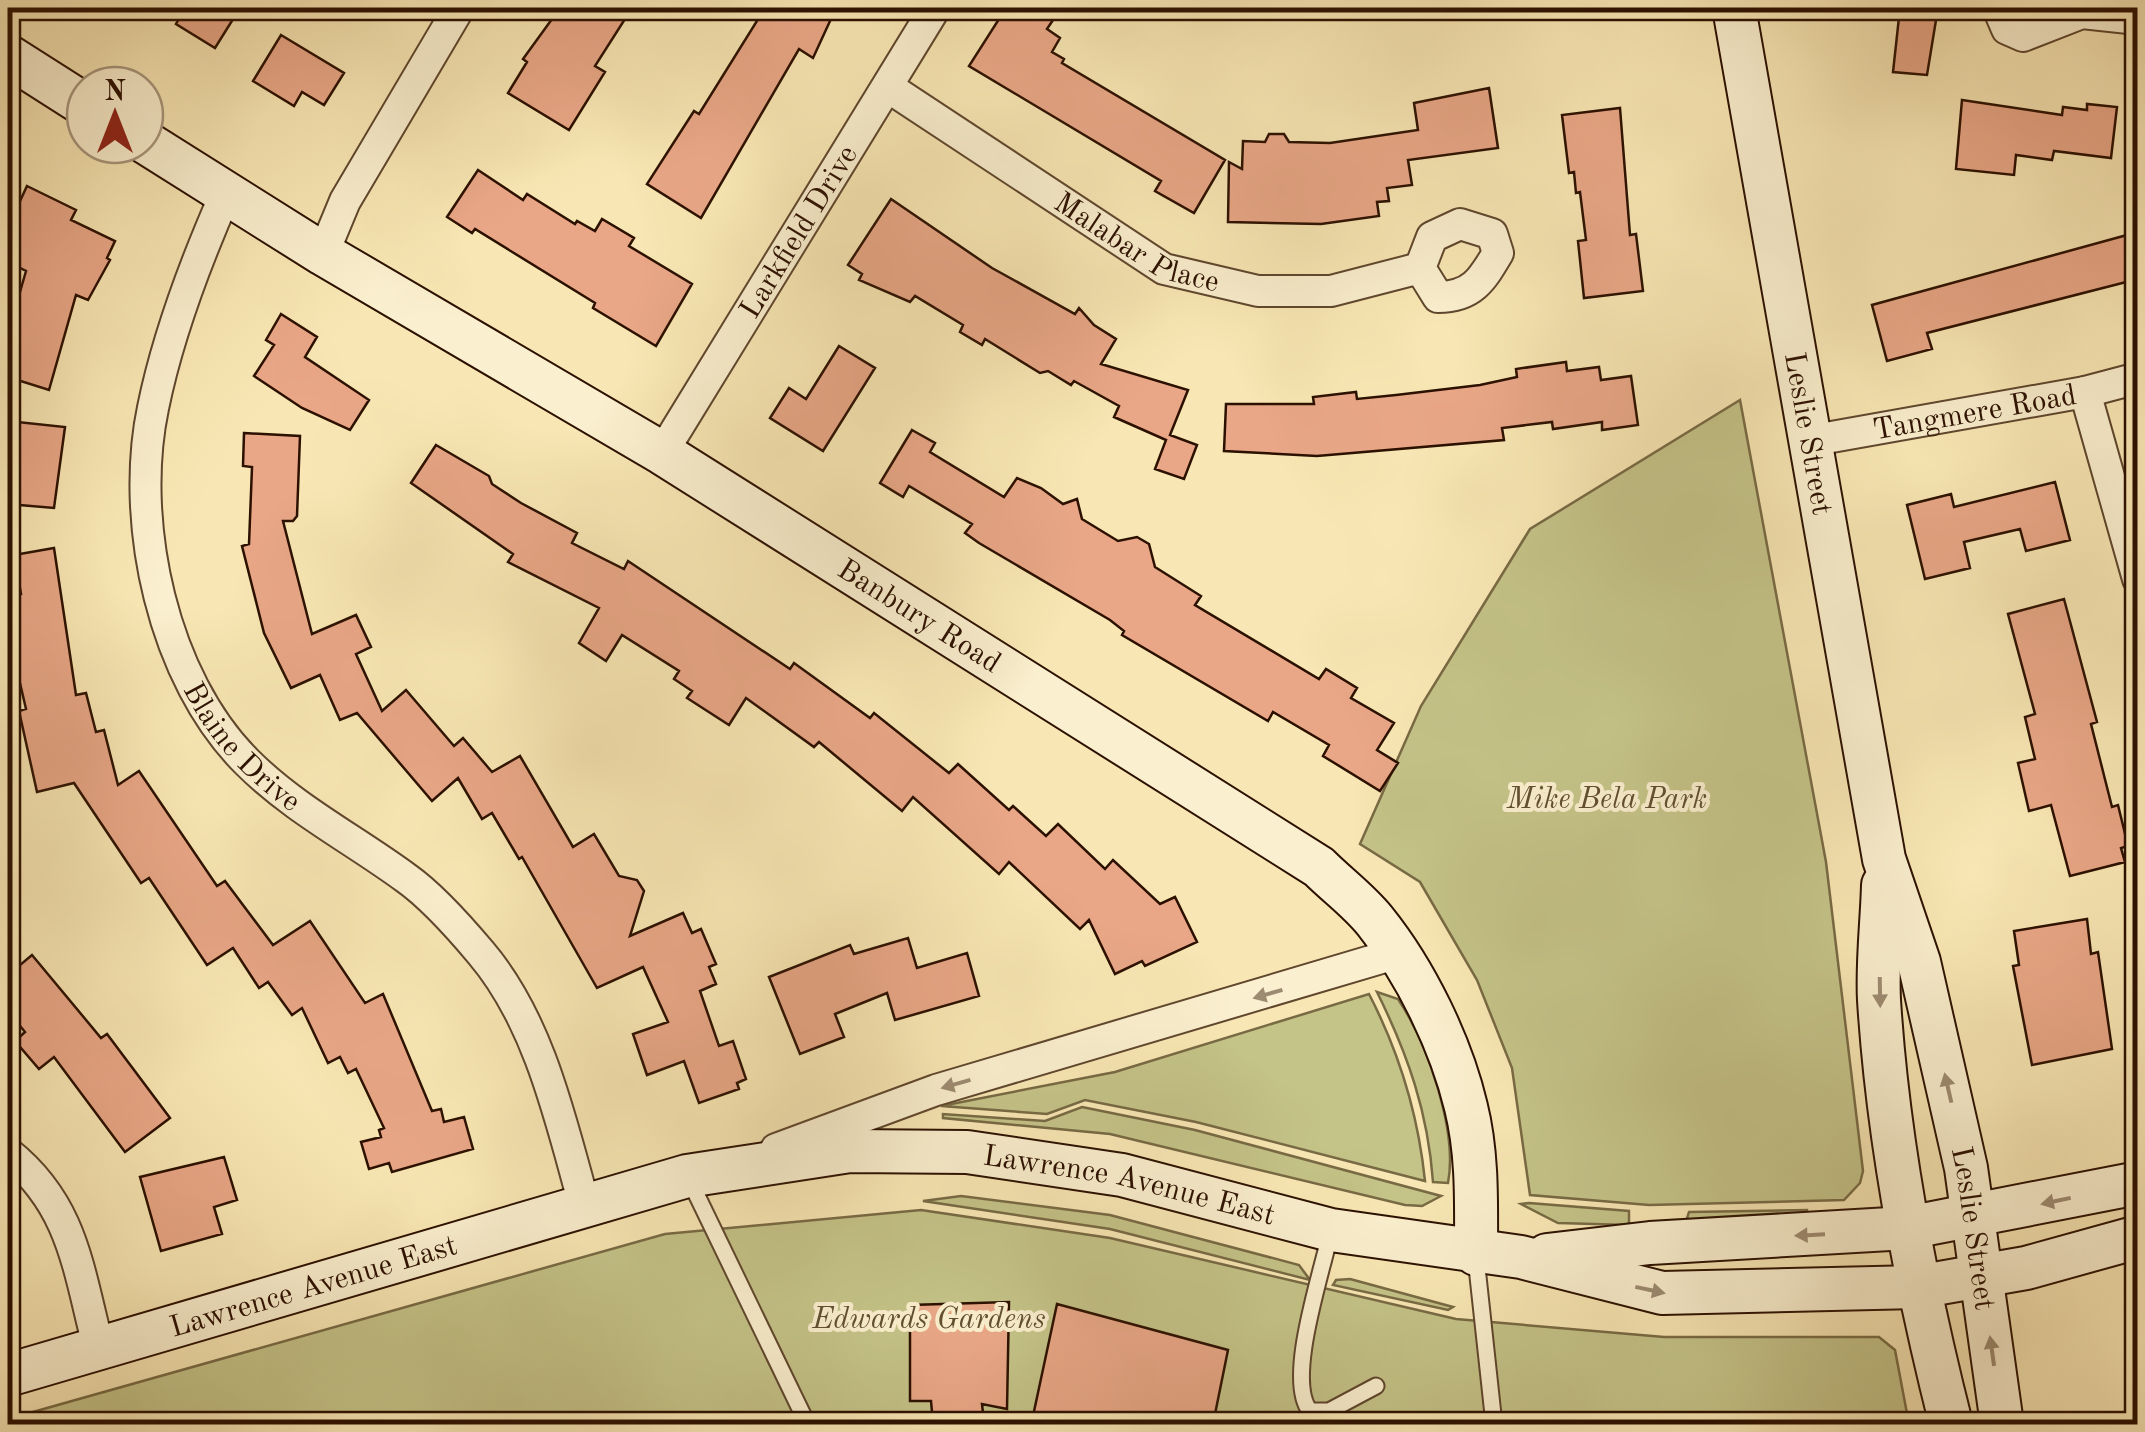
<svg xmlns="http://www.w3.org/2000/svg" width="2145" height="1432" font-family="'Old Standard TT',serif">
<rect width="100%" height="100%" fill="#f8e7b4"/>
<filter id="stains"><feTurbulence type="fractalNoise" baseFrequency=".002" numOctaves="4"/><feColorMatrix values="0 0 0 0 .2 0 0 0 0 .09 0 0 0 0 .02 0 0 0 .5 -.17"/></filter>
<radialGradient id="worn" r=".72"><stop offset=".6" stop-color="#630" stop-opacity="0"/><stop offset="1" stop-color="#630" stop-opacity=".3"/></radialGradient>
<path fill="#c4c388" stroke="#786a44" stroke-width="2.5" d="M1740 400 1826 862 1863 1171 1860 1183 1844 1200 1649 1205 1530 1195 1512 1068 1477 980 1420 882 1360 844 1421 706 1530 529Z
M1377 992 1398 999C1427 1042 1458 1131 1448 1183L1433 1182C1428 1112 1408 1055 1377 992Z
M1369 994C1400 1054 1418 1113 1425 1181L1196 1122 1085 1100 1047 1114 941 1106 1115 1072Z
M1082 1107 1195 1130 1441 1196 1422 1206 1405 1205 1110 1134 943 1118V1114L1045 1121Z
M961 1196 1110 1215 1299 1265 1310 1280 1110 1229 923 1201Z
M1529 1203 1629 1211V1225L1558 1223 1521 1204Z
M921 1210 1110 1238 1456 1319 1664 1337H1879L1895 1350 1909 1424H8V1419L665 1234Z
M1807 1210 1808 1220 1685 1225 1689 1212Z
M1350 1279 1453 1307 1448 1310 1333 1285 1336 1280Z"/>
<path fill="#e9a787" stroke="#2c1000" stroke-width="2.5" d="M185 8H240L215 48 176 24Z
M560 8H632L595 66 605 72 569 130 508 93 527 62 523 59Z
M765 8H836L813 58 799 49 701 218 647 184 694 111 699 114Z
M1006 8H1061L1047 29 1060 38 1052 52 1064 59 1062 63 1225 160 1194 213 1155 191 1161 181 969 66Z
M1900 8H1938L1927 75 1893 72Z
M281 35 344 73 324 105 302 92 294 106 253 81Z
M1489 88 1498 148 1408 160 1412 185 1387 188 1389 201 1377 202 1379 216 1321 224 1228 222 1229 162 1242 169 1243 141 1265 142 1269 134H1284L1289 142 1330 143 1418 130 1414 103Z
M1962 100 2062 115 2063 107 2087 110V104L2117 107 2111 158 2054 151 2052 160 2016 155 2014 175 1956 169Z
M1620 108 1630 235 1636 234 1643 291 1584 298 1578 241 1586 240 1580 192 1576 193 1574 172 1569 173 1562 115Z
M478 170 523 200 527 194 575 224 577 221 595 231 602 219 634 238 629 246 692 284 656 346 593 308 595 303 475 229 472 233 447 217Z
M27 186 76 210 71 220 115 241 107 258 110 260 88 300 76 295 49 390 8 377V334L26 271 8 262V227Z
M891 199 992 268 1075 314 1079 308 1094 325 1116 339 1101 364 1188 390 1170 435 1197 445 1184 479 1155 469 1166 440 1114 417 1119 406 1074 381 1071 385 1048 371 1040 373 985 339 982 345 960 332 963 325 915 296 910 302 859 280 862 274 848 265Z
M2138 232V279L1927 333 1932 349 1887 361 1872 305Z
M281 314 317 337 305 357 369 400 350 430 302 408 254 376 274 345 266 340Z
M839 346 875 368 823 451 770 418 789 388 806 399Z
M1566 362 1567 371 1599 367 1601 380 1631 376 1638 425 1602 430V422L1553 429 1552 422 1502 428 1504 440 1317 456 1224 451 1226 404H1314L1313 397 1356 392 1357 399 1396 395 1480 385 1517 377 1516 369Z
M8 421 65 427 54 508 8 504Z
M912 430 935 443 930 452 1004 497 1017 478 1041 488 1063 504 1077 499 1082 519 1118 541 1137 537 1149 544 1155 567 1201 596 1195 605 1319 679 1326 669 1357 688 1351 698 1394 723 1377 750 1398 763 1380 791 1323 756 1329 745 1273 712 1268 721 1122 635 1124 631 1110 620 979 543 965 533 972 524 909 486 903 497 880 483Z
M244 433 300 436 297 516 293 521H283L312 634 356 615 371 647 356 654 382 711 406 690 454 746 463 738 492 772 520 756 573 847 594 834 619 876 637 880 644 891 630 936 683 913 692 933 701 929 716 964 709 967 716 984 700 991 719 1046 733 1041 746 1079 737 1083 739 1089 699 1103 684 1061 647 1075 633 1034 668 1022 643 967 597 988 522 857 519 859 492 813 482 819 458 778 432 801 357 713 340 720 320 675 291 688 264 633 242 546 249 544 252 467 243 466Z
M436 445 489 476 492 484 521 503 577 533 572 543 624 569 628 561 790 669 794 663 870 718 874 713 949 773 958 764 1009 810 1013 806 1046 836 1058 824 1105 869 1113 860 1160 904 1175 897 1197 942 1145 966 1142 961 1115 974 1089 920 1080 929 1009 862 999 874 913 797 902 811 819 742 814 747 746 698 729 725 687 698 692 691 674 679 679 671 622 635 606 661 579 643 599 608 508 562 513 554 411 483Z
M2055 482 2070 540 2026 551 2020 529 1964 542 1970 568 1925 579 1907 505 1951 494 1954 507Z
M54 548 76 695 86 693 96 732 104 730 118 785 139 771 217 886 225 881 273 945 310 921 365 1003 383 994 432 1111 441 1109 444 1122 464 1117 473 1149 392 1172 389 1163 369 1169 361 1142 381 1137 379 1130 384 1128 356 1069 348 1073 340 1057 328 1063 302 1008 292 1015 268 982 259 988 233 948 207 965 149 878 141 883 74 783 37 792 19 711 26 709 12 649 8 650V596L21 594 14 555Z
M2064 599 2097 722 2091 724 2112 807 2118 805 2128 846 2121 848 2125 862 2070 876 2051 805 2029 811 2018 763 2035 759 2025 717 2035 714 2008 614Z
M2087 919 2091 954 2098 952 2112 1049 2032 1065 2013 966 2019 965 2014 931Z
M908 938 917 968 967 953 979 996 895 1020 887 993 835 1014 844 1037 800 1054 769 977 850 945 854 954Z
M32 955 101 1038 107 1034 170 1118 125 1152 54 1057 39 1069 15 1041 25 1032 8 1011V975Z
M224 1157 237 1200 214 1207 222 1234 161 1251 140 1177Z
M1009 1302 1007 1409 982 1404 983 1413 932 1412 931 1401H910V1305Z
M1057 1304 1228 1350 1213 1424H1070L1033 1416Z"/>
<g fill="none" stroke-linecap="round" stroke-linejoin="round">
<defs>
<path id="lane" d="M689 1179 803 1415
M1330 1234C1322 1273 1285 1380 1310 1411H1329L1376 1386
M1476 1258 1494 1424"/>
<g id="street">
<path d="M1998 8 2007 29 2023 36 2082 13 2138 19"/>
<path id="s1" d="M888 87 1164 269 1258 291H1331L1420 268 1438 297C1472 297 1482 280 1498 253L1492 234 1460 224 1432 237 1420 268"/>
<path id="s2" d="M226 193C196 261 168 334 153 408 129 522 163 679 247 762 294 809 353 839 406 878 433 897 460 928 481 953 539 1021 561 1121 584 1204"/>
<path d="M323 254 345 201 459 8"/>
<path d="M2085 392 2138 579"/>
<path id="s3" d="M1809 441 2085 392 2138 378"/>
<path id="s4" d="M662 453 935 8"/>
<path d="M776 1149 936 1090 1398 953"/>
<path d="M8 1153C74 1206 78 1270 99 1349"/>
</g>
<g id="secondary">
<path id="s5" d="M1734 8 1884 859 1919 962 1966 1168 2002 1424"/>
<path d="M8 56 85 105"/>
<path id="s6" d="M145 142 323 254 662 453 1319 867C1337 885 1359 901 1375 921 1416 972 1451 1044 1466 1107 1478 1155 1476 1206 1476 1254"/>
<path d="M1883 885C1882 923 1877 962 1879 1000 1888 1143 1916 1286 1951 1424"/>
<path d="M1547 1255 1650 1243 1907 1228 2138 1183"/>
<path id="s7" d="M8 1375 687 1176 850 1151 967 1152 1122 1175 1331 1230 1521 1257 1662 1293 1917 1287 2026 1268 2138 1237"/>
</g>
</defs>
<use href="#lane" stroke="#5f462d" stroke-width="19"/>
<use href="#street" stroke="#5f462d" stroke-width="34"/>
<use href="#secondary" stroke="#2c1000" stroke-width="46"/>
<use href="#lane" stroke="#faefce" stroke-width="15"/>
<use href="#street" stroke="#faefce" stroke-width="30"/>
<use href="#secondary" stroke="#faefce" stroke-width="42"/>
</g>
<defs><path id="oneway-solid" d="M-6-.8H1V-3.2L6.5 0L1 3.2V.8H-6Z" transform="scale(2.5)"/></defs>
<g fill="#9d8b71">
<use href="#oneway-solid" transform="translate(1880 992) rotate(89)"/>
<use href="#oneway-solid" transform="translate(1268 994) rotate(164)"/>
<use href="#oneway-solid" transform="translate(956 1084) rotate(164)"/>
<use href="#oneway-solid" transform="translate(1948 1088) rotate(-103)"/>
<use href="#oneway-solid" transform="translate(2056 1201) rotate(168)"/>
<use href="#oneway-solid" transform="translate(1810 1235) rotate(177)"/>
<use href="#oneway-solid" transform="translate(1650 1290) rotate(12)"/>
<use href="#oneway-solid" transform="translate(1992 1351) rotate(-98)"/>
</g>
<g text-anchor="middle" stroke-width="8" stroke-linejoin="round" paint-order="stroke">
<g font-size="30" fill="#2c1000" stroke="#faefce">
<text dy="10" stroke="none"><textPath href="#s4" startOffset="260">Larkfield Drive</textPath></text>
<text dy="10" stroke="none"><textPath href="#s1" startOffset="295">Malabar Place</textPath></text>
<text dy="10" stroke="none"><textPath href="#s3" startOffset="168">Tangmere Road</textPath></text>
<text dy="10" stroke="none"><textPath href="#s5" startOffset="432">Leslie Street</textPath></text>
<text dy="10" stroke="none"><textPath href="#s6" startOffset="908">Banbury Road</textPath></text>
<text dy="10" stroke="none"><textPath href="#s2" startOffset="592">Blaine Drive</textPath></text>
<text dy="10" stroke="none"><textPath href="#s7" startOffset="1155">Lawrence Avenue East</textPath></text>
<text dy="10" stroke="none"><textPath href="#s5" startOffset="1245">Leslie Street</textPath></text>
<text dy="10" stroke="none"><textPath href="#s7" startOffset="318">Lawrence Avenue East</textPath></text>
</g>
<g font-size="30" font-style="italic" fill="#614f30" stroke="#faefce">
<text x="1607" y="808">Mike Bela Park</text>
<text x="929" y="1328">Edwards Gardens</text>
</g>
</g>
<rect width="2145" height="1432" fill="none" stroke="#f8e7b4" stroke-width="40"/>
<rect x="10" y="10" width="2125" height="1412" fill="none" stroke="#2c1000" stroke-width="5"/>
<rect x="20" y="20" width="2105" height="1392" fill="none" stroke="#2c1000" stroke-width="2.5"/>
<g transform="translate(115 115)"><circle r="48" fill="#faefce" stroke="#a8967c" stroke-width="2.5"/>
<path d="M0-8L18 38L0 25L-18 38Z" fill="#8f2418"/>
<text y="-15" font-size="28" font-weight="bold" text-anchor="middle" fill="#2c1000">N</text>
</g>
<rect width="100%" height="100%" filter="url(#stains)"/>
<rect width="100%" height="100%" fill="url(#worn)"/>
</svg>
